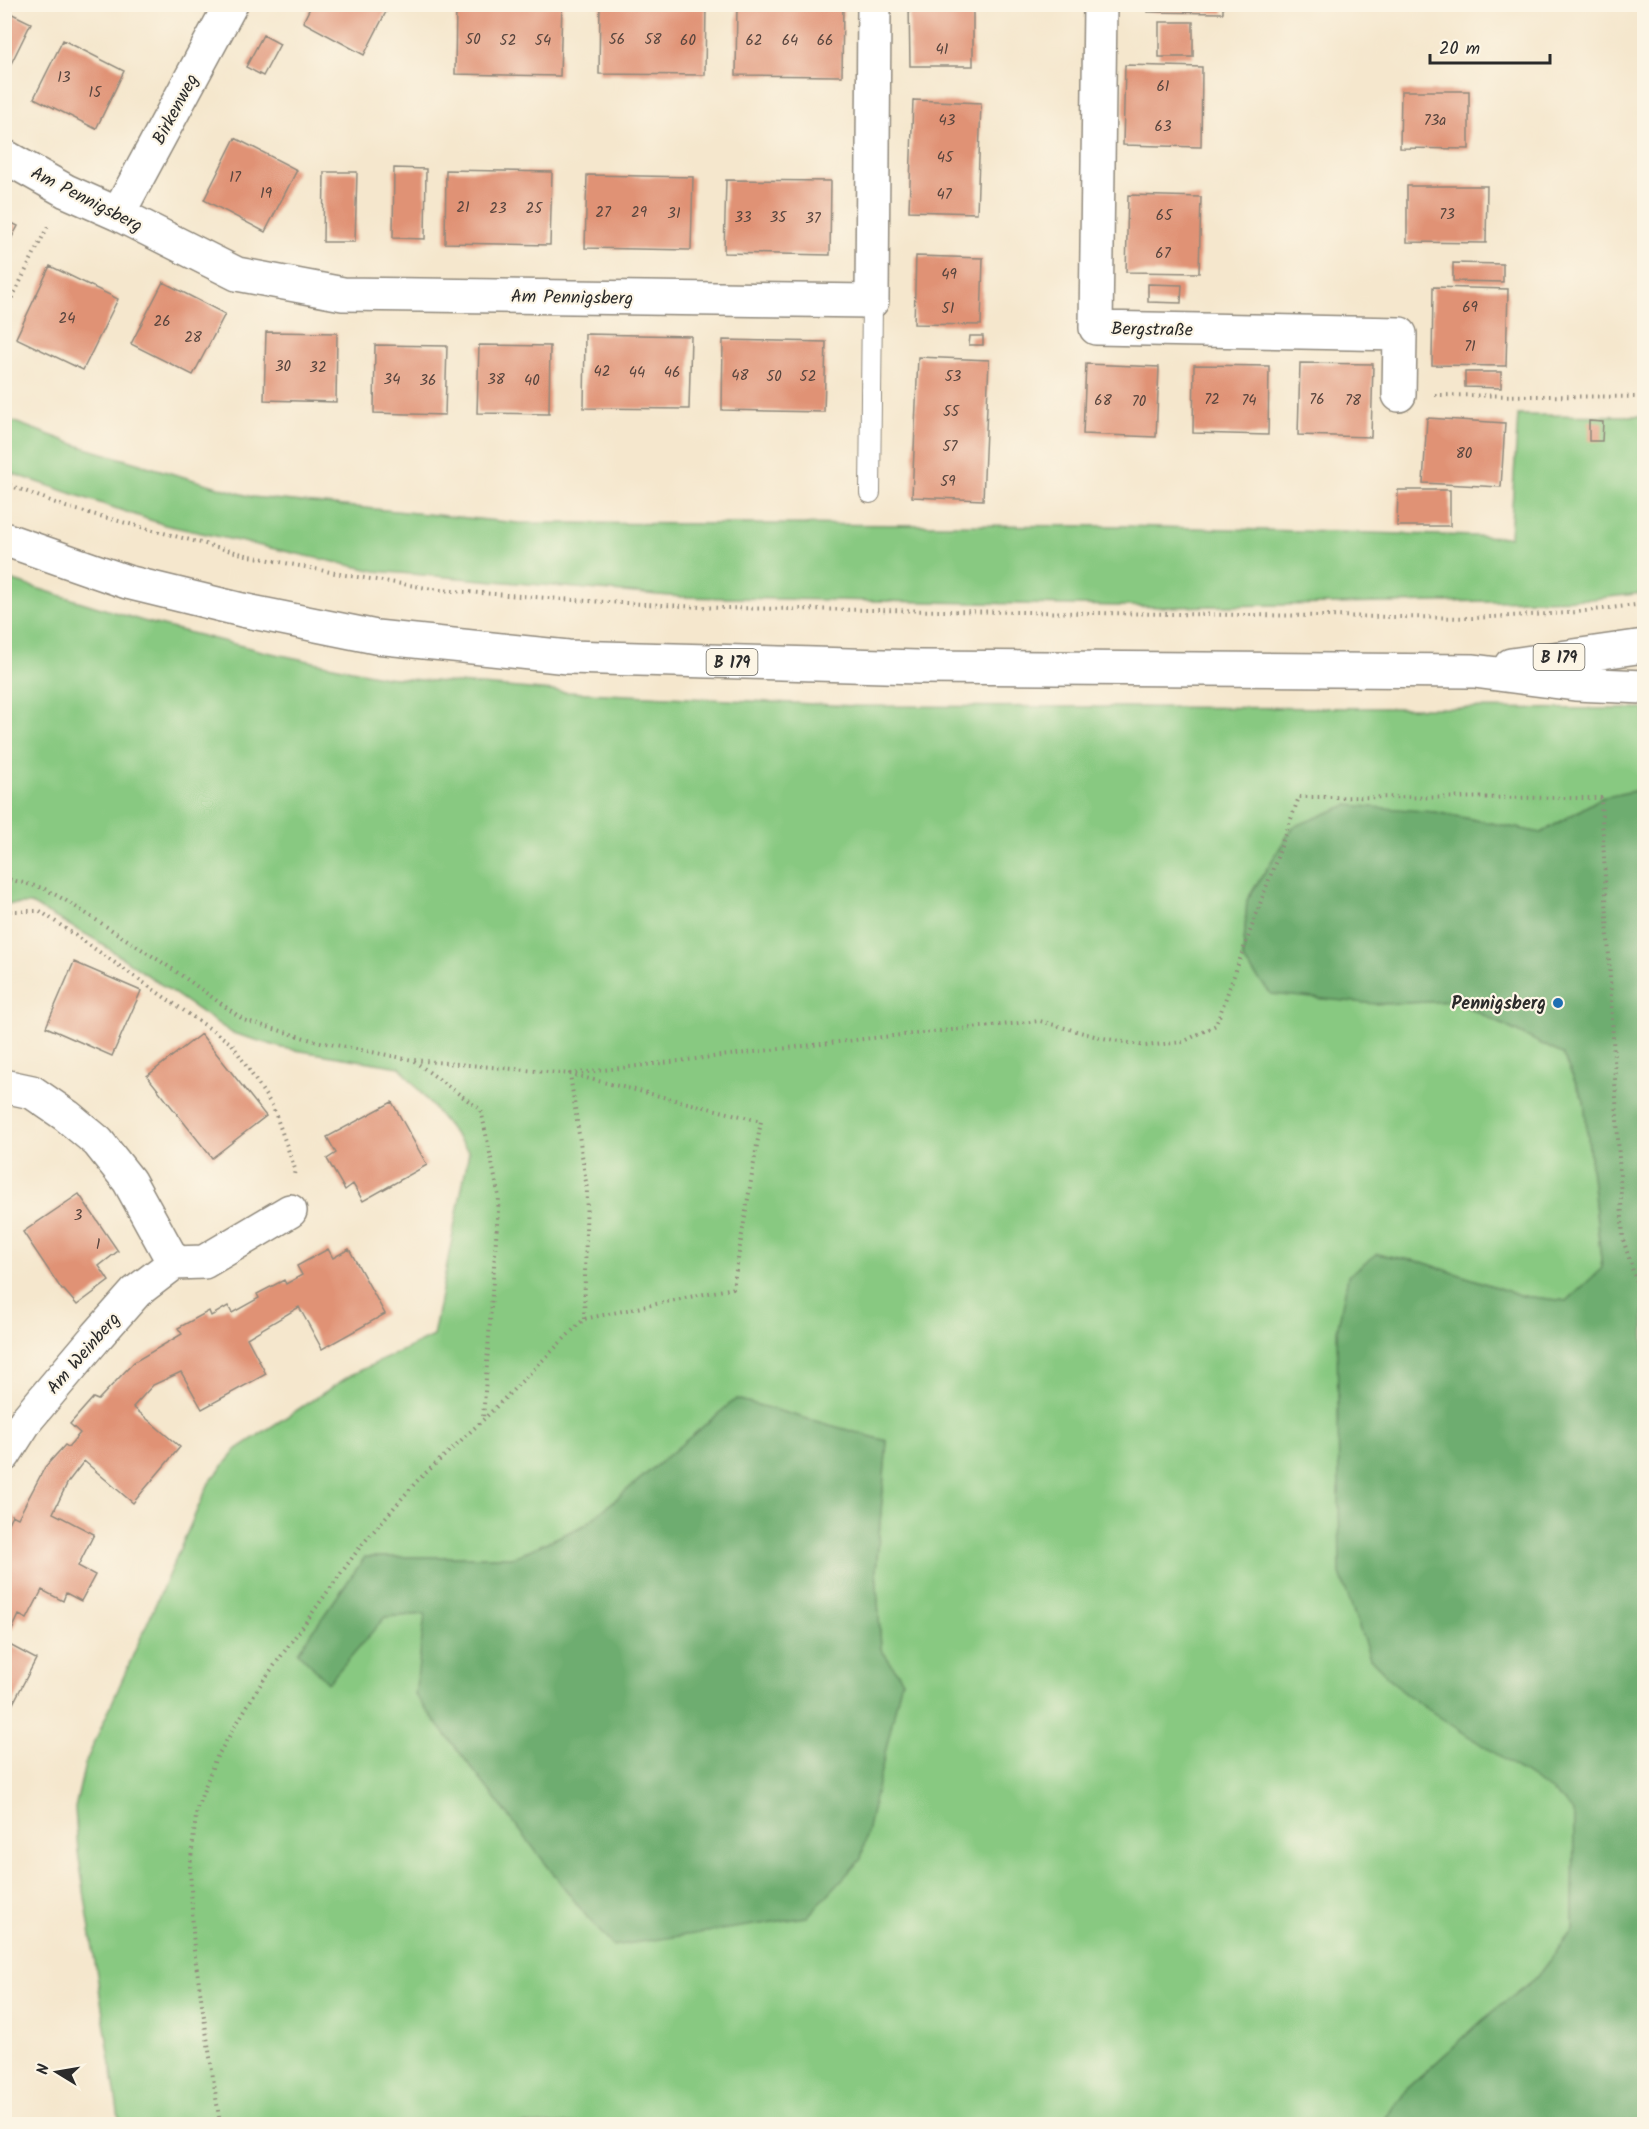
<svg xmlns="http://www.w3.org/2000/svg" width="1649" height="2129" font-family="Kalam,sans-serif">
<rect width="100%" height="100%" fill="#fcf5e5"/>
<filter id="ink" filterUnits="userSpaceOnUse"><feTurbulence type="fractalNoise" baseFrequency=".0167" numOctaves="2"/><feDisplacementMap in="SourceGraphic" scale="12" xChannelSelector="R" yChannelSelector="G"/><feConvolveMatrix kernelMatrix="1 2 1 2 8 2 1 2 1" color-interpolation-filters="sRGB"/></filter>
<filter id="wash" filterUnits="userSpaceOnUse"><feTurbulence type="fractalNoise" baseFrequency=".008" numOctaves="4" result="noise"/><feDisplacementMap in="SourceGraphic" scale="24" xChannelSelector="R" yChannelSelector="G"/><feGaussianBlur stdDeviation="1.35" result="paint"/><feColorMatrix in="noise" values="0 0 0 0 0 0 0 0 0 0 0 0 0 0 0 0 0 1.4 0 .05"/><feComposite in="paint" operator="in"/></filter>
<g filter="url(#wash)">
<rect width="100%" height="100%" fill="#f5e7cd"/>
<path fill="#88c981" stroke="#5a7a56" stroke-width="1.5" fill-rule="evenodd" d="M1518 415 1644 416V593L1591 599 1167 607 682 597 376 571 165 525 5 471 4 418 82 447 252 497 518 523 1124 526 1510 537Z
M4 578 143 621 262 651 385 677 566 692 855 706 1644 709V789L1601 798 1541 833 1435 812 1293 827 1247 900 1243 960 1376 1004 1455 1001 1562 1054 1584 1101 1602 1269 1567 1301 1522 1296 1422 1262 1377 1254 1557 1795 1574 1812 1573 1930 1535 1979 1484 2019 1406 2090 1381 2124H120L78 1852 75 1808 85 1764 209 1483 237 1449 351 1375 433 1336 469 1152 400 1067 283 1048 232 1033 96 940 31 904H5ZM736 1399 887 1441 876 1570 881 1649 902 1680 425 1614 385 1617 365 1557H514L585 1525Z"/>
<path fill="#6ead6f" stroke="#4c6c4d" stroke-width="1.5" d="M1644 789V2124H1381L1406 2090 1484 2019 1535 1979 1573 1930 1574 1812 1557 1795 1405 1694 1370 1658 1340 1574 1337 1331 1348 1276 1377 1254 1422 1262 1522 1296 1567 1301 1602 1268 1584 1101 1562 1054 1455 1001 1376 1004 1271 994 1243 960 1247 900 1293 827 1347 805 1435 812 1541 833 1601 798Z
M736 1399 887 1441 876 1570 881 1649 902 1679 861 1859 807 1917 613 1946 587 1917 415 1695 425 1614 385 1617 328 1683 298 1652 365 1557H514L585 1525Z"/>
<g id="blocks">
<path fill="#e09275" d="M312 4H390L364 55 303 22Z
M456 4H562L560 76 455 74Z
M600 4H706L705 75 599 74Z
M737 4H843L842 76 736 75Z
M909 4H973V66H910Z
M1148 4H1223V13L1148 12Z
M4 10 31 23 4 78Z
M1159 22H1193V57H1159Z
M263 35 280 44 263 76 246 67Z
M63 40 124 71 96 129 34 98Z
M1125 65 1202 67 1201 147 1123 145Z
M1401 91H1469V149L1400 148Z
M913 100 981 103 977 213 909 211Z
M235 138 297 170 265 232 204 200Z
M394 168 426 169 425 239 393 238Z
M446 170 552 172 550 245 445 243Z
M324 172H357L355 242H323Z
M587 175 693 177 691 250 585 248Z
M726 180 831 181 830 255 724 253Z
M1407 186H1487L1486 243 1407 242Z
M1128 195 1201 197 1199 273 1126 272Z
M4 219 18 226 4 252Z
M916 256 983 258 981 325 914 324Z
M1453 263 1503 264V282L1453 281Z
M50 266 118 299 83 370 16 338Z
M163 282 225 314 193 375 131 344Z
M1148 284 1182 285 1181 303 1148 302Z
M1433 287 1508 289 1506 366 1432 365Z
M266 332 337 333 336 402 264 400Z
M585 334 691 336 689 409 584 408Z
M970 336H983V345H969Z
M723 340 826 342 824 412 722 410Z
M375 345 447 346 445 415 374 413Z
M479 345 550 346 549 414 477 413Z
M918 357 989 360 983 500 912 497Z
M1300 363 1373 364 1371 437 1298 435Z
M1086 364 1159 367 1156 437 1083 434Z
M1194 365 1269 366 1268 435 1193 433Z
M1465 372H1501V388L1465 387Z
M1427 418 1505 423 1501 487 1423 483Z
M1589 421 1603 422 1602 441H1589Z
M1398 490H1450V526H1397Z
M74 962 141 991 112 1056 46 1027Z
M201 1034 266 1116 212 1158 147 1076Z
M392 1102 427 1165 363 1201 353 1184 345 1190 327 1159 336 1153 327 1137Z
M79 1194 118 1251 99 1266 109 1281 77 1305 64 1290H62L23 1232Z
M328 1249 333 1258 349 1249 385 1314 322 1349 299 1307 247 1338 266 1374 202 1409 181 1372 153 1385 133 1407 180 1447 133 1503 84 1461 68 1482 53 1513 94 1534 78 1566 95 1575 81 1601 66 1593 63 1601 42 1590 27 1619 19 1615 12 1630 7 1627 4 1633V1531L12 1515 18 1518 45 1467 65 1445 68 1447 80 1433 70 1424 93 1398 98 1400 134 1362 182 1334 178 1328 209 1311 211 1316 228 1306 232 1313 259 1298 257 1294 284 1280 286 1284 302 1275 297 1266Z
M4 1642 36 1659 4 1721Z"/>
</g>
</g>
<g filter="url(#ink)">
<use href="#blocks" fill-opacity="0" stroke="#90897c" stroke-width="1.5"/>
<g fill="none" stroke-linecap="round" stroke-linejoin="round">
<defs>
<path id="service" d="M870 493 872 301"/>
<path id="minor" d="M1100 4 1096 328 1400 334 1399 395
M4 156 66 191 118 214 237 274 343 294 872 301 874 4
M118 214 231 4
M4 1086 32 1092 67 1116 98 1142 129 1181 174 1263 136 1292 97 1336 27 1419 4 1455
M174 1263 204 1262 290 1211"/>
<path id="primary" d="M4 539 127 582 242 610 376 637 568 657 918 667 1474 671 1575 684 1644 687
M1511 665 1644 646"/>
</defs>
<use href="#service" stroke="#90897c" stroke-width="22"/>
<use href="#minor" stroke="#90897c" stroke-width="36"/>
<use href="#primary" stroke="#90897c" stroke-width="36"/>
<path stroke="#90897c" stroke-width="4" stroke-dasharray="1.5 4.5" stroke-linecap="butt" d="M4 314 49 224
M1435 395 1644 397
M4 483 66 507 250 556 345 575 440 590 588 601 720 608 1472 618 1569 613 1644 604
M4 878 43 888 65 900 171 968 244 1020 315 1041 413 1060 570 1074 761 1121 733 1288 584 1319 483 1420 417 1481 360 1547 258 1688 215 1760 197 1808 190 1867 194 1950 220 2124
M4 911H40L232 1044 273 1107 295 1169 294 1175
M414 1061 481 1110 499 1197 483 1419
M584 1319 587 1189 570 1074 863 1039 1040 1021 1098 1037 1145 1046 1183 1042 1216 1025 1299 797 1601 798 1623 1239 1644 1306"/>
<use href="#service" stroke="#fff" stroke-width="20"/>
<use href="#minor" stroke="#fff" stroke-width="33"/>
<use href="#primary" stroke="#fff" stroke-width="33"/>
</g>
</g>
<circle fill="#1f6fb2" stroke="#fcf5e5" stroke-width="2" cx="1558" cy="1003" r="6"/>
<g text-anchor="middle" stroke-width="4.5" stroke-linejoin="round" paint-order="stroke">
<g font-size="15" fill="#58453e">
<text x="473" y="44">50</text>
<text x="617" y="44">56</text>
<text x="653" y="44">58</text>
<text x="508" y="45">52</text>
<text x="543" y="45">54</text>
<text x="688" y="45">60</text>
<text x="754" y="45">62</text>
<text x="790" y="45">64</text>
<text x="825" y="45">66</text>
<text x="942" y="54">41</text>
<text x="64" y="82">13</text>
<text x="1163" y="91">61</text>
<text x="95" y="97">15</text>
<text x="947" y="125">43</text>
<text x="1435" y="125">73a</text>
<text x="1163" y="131">63</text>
<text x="945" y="162">45</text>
<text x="235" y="182">17</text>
<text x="266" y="198">19</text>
<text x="944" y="199">47</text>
<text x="463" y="212">21</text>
<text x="498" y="213">23</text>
<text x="534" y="213">25</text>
<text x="603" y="217">27</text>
<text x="639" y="217">29</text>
<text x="674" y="218">31</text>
<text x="1447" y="219">73</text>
<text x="1164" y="220">65</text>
<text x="743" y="222">33</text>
<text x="778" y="222">35</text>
<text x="813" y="223">37</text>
<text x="1163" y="258">67</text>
<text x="949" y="279">49</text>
<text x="1470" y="312">69</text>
<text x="948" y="313">51</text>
<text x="67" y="323">24</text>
<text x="162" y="326">26</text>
<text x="193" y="342">28</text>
<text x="1470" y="351">71</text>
<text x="283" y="371">30</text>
<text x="318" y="372">32</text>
<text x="602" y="376">42</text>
<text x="637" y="377">44</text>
<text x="672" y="377">46</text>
<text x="740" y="380">48</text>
<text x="774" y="381">50</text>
<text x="808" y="381">52</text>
<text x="953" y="381">53</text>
<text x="392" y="384">34</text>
<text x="496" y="384">38</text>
<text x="428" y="385">36</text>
<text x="532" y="385">40</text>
<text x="1212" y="404">72</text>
<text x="1317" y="404">76</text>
<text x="1103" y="405">68</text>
<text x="1249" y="405">74</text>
<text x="1353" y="405">78</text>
<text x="1139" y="406">70</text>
<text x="951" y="416">55</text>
<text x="950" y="451">57</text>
<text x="1464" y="458">80</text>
<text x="948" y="486">59</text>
<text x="78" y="1220">3</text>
<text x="98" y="1249">1</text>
</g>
<g fill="#fcf5e5" stroke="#6a6863" stroke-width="1.5">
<rect x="1533.5" y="644" width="51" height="26" rx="4.5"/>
<rect x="706.5" y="649" width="51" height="26" rx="4.5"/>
</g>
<g font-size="16" font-weight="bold" fill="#2b2b2b">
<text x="1559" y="663">B 179</text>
<text x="732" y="668">B 179</text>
</g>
<g font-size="18" fill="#2b2b2b" stroke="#fcf5e5">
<text transform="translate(175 109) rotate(-62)" y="6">Birkenweg</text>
<text transform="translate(87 199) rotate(27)" y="6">Am Pennigsberg</text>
<text transform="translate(572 297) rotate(1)" y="6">Am Pennigsberg</text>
<text transform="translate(1152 329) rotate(1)" y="6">Bergstraße</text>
<text transform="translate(83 1353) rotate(-49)" y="6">Am Weinberg</text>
</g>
<g font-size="18" font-weight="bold" fill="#2b2b2b" stroke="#fcf5e5" text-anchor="end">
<text x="1546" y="1009">Pennigsberg</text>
</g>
</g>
<rect width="1649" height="2129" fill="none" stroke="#fcf5e5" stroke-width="24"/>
<g transform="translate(57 2072) rotate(281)" stroke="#fcf5e5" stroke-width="4.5" paint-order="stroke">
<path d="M0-4.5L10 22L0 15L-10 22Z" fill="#2b2b2b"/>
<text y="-9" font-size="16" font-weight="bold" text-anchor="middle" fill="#2b2b2b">N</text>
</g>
<path d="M1430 54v9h120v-9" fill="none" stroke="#2b2b2b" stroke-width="3"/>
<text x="1439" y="54" font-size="18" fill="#2b2b2b" stroke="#fcf5e5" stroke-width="4.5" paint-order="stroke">20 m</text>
</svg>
